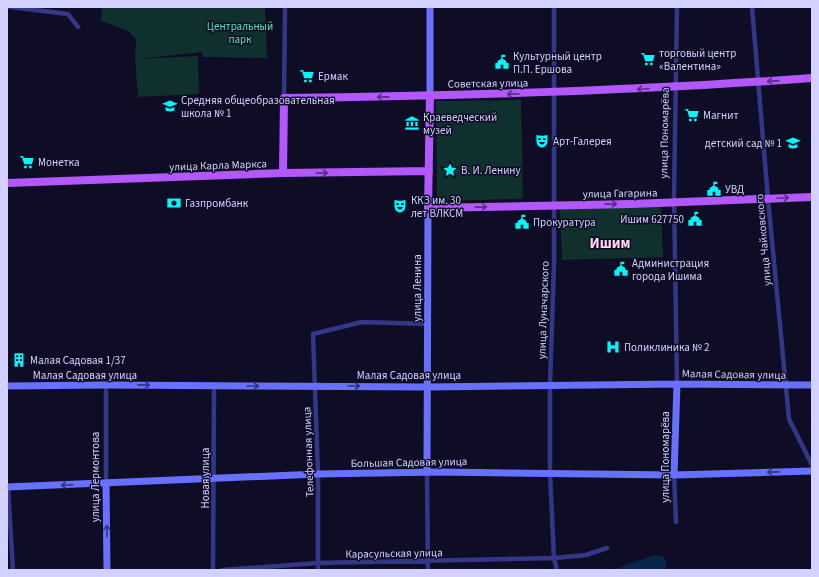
<svg xmlns="http://www.w3.org/2000/svg" width="819" height="577" font-family="'Source Sans 3',sans-serif">
<rect width="100%" height="100%" fill="#0f0c25"/>
<path fill="#0f302c" d="M102 7H265L267 58 203 57 202 52 138 59 198 56 199 94 138 97 135 59 136 39 128 31 101 21Z
M521 100 523 199 437 201 436 101Z
M661 206 663 257 562 260 560 209Z"/>
<path fill="#082549" d="M654 555 662 556 666 560V570H613Z"/>
<g fill="none" stroke-linecap="round" stroke-linejoin="round">
<path stroke="#343788" stroke-width="4.5" d="M10 7 68 14 78 27
M554 7V264L550 384V473L554 558 586 555 607 548
M752 7 768 199 789 419 812 465
M284 98 285 7
M677 384 674 196 677 7
M106 385V483
M427 472 428 570
M674 475 676 522
M8 487 13 570
M213 570 214 387
M222 570 318 563 554 558 557 570
M318 570V474L313 334 362 322 428 324"/>
<path stroke="#6870ff" stroke-width="7" d="M430 7V96
M7 386 106 385 428 387 677 384 812 385
M427 472 428 208
M674 475 677 384
M106 483 107 570
M7 487 318 474 438 472 674 475 812 471"/>
<path stroke="#b358ff" stroke-width="8" d="M430 96 428 208 632 204 812 197
M283 173 284 98C460 96 636 91 812 78
M7 183 283 173 429 171"/>
</g>
<defs><path id="oneway-shaft" d="M-6 0H5M1.5-3L5.5 0L1.5 3" fill="none" stroke-width="1.6" stroke-linecap="round" stroke-linejoin="round"/></defs>
<g stroke="#592e87">
<use href="#oneway-shaft" transform="translate(773 81) rotate(176)"/>
<use href="#oneway-shaft" transform="translate(643 89) rotate(177)"/>
<use href="#oneway-shaft" transform="translate(513 94) rotate(178)"/>
<use href="#oneway-shaft" transform="translate(383 97) rotate(179)"/>
<use href="#oneway-shaft" transform="translate(322 173) rotate(-1)"/>
<use href="#oneway-shaft" transform="translate(783 198) rotate(-3)"/>
<use href="#oneway-shaft" transform="translate(611 204) rotate(-1)"/>
<use href="#oneway-shaft" transform="translate(481 207) rotate(-1)"/>
</g>
<g stroke="#33347c">
<use href="#oneway-shaft" transform="translate(144 385) rotate(1)"/>
<use href="#oneway-shaft" transform="translate(253 386)"/>
<use href="#oneway-shaft" transform="translate(354 386)"/>
<use href="#oneway-shaft" transform="translate(773 472) rotate(179)"/>
<use href="#oneway-shaft" transform="translate(67 485) rotate(177)"/>
<use href="#oneway-shaft" transform="translate(107 531) rotate(-91)"/>
</g>
<defs>
<symbol id="supermarket-bare" viewBox="-9 -9 18 18"><path d="M-6-5.5h2.5l.6 2H6L4.5 2H-2.5L-4.4-4H-6ZM-1.5 3.2a1.3 1.3 0 1 0 .1 0ZM3 3.2a1.3 1.3 0 1 0 .1 0Z" fill="#00f7fc" stroke="#0f0c25" stroke-width="2.5" paint-order="stroke"/></symbol>
<symbol id="civic-bare" viewBox="-9 -9 18 18"><path d="M-.6-6.5H3V-4.5H.6V-3L4-1V1h2V6H-6V1h2V-1L-.6-3ZM-1.2 2.5V6h2.4V2.5Z" fill="#00f7fc" stroke="#0f0c25" stroke-width="2.5" paint-order="stroke"/></symbol>
<symbol id="school-bare" viewBox="-9 -9 18 18"><path d="M0-5L7-2L0 1L-7-2ZM-4 1L0 2.5L4 1V4Q0 6-4 4Z" fill="#00f7fc" stroke="#0f0c25" stroke-width="2.5" paint-order="stroke"/></symbol>
<symbol id="museum-bare" viewBox="-9 -9 18 18"><path d="M0-6L6-3V-2H-6V-3ZM-5-1h2V3h-2ZM-1-1h2V3h-2ZM3-1h2V3H3ZM-6 4H6V6H-6Z" fill="#00f7fc" stroke="#0f0c25" stroke-width="2.5" paint-order="stroke"/></symbol>
<symbol id="theatre-bare" viewBox="-9 -9 18 18"><path d="M-5-5.5Q0-4 5-5.5V0Q5 5 0 6Q-5 5-5 0ZM-3.3-2.5H-1v1.5H-3.3ZM1-2.5H3.3v1.5H1ZM-2.8 1Q0 5.5 2.8 1Z" fill="#00f7fc" stroke="#0f0c25" stroke-width="2.5" paint-order="stroke"/></symbol>
<symbol id="sight-bare" viewBox="-9 -9 18 18"><path d="M0-6L1.8-2.2L6-1.7L2.9 1.2L3.7 5.4L0 3.3L-3.7 5.4L-2.9 1.2L-6-1.7L-1.8-2.2Z" fill="#00f7fc" stroke="#0f0c25" stroke-width="2.5" paint-order="stroke"/></symbol>
<symbol id="bank-bare" viewBox="-9 -9 18 18"><path d="M-6-4H6V4H-6ZM0-2.3a2.3 2.3 0 1 0 0 4.6a2.3 2.3 0 1 0 0-4.6Z" fill="#00f7fc" stroke="#0f0c25" stroke-width="2.5" paint-order="stroke"/></symbol>
<symbol id="hospital-bare" viewBox="-9 -9 18 18"><path d="M-5-5h3v3.5h4V-5h3V5h-3V1.5h-4V5h-3Z" fill="#00f7fc" stroke="#0f0c25" stroke-width="2.5" paint-order="stroke"/></symbol>
<symbol id="building-bare" viewBox="-9 -9 18 18"><path d="M-4-6H4V6H1V3H-1V6H-4ZM-2.5-4.3h1.7v1.8h-1.7ZM.8-4.3h1.7v1.8H.8ZM-2.5-1h1.7V.8h-1.7ZM.8-1h1.7V.8H.8Z" fill="#00f7fc" stroke="#0f0c25" stroke-width="2.5" paint-order="stroke"/></symbol>
</defs>
<g fill-rule="evenodd">
<use href="#supermarket-bare" x="638" y="49" width="20" height="20"/>
<use href="#civic-bare" x="492" y="52" width="20" height="20"/>
<use href="#supermarket-bare" x="297" y="66" width="20" height="20"/>
<use href="#school-bare" x="160" y="96" width="20" height="20"/>
<use href="#supermarket-bare" x="682" y="105" width="20" height="20"/>
<use href="#museum-bare" x="402" y="113" width="20" height="20"/>
<use href="#theatre-bare" x="532" y="131" width="20" height="20"/>
<use href="#school-bare" x="783" y="133" width="20" height="20"/>
<use href="#supermarket-bare" x="17" y="152" width="20" height="20"/>
<use href="#sight-bare" x="440" y="160" width="20" height="20"/>
<use href="#civic-bare" x="704" y="179" width="20" height="20"/>
<use href="#bank-bare" x="164" y="193" width="20" height="20"/>
<use href="#theatre-bare" x="390" y="196" width="20" height="20"/>
<use href="#civic-bare" x="685" y="209" width="20" height="20"/>
<use href="#civic-bare" x="512" y="212" width="20" height="20"/>
<use href="#civic-bare" x="611" y="259" width="20" height="20"/>
<use href="#hospital-bare" x="603" y="337" width="20" height="20"/>
<use href="#building-bare" x="9" y="350" width="20" height="20"/>
</g>
<g text-anchor="middle" stroke-width="3" stroke-linejoin="round" paint-order="stroke">
<g font-size="11" fill="#53e9b7" stroke="#0f0c25">
<text x="240" y="30">Центральный<tspan x="240" dy="13">парк</tspan></text>
</g>
<g font-size="11" fill="#d2d1ff" stroke="#0f0c25" text-anchor="start">
<text x="659" y="57">торговый центр<tspan x="659" dy="13">«Валентина»</tspan></text>
<text x="513" y="60">Культурный центр<tspan x="513" dy="13">П.П. Ершова</tspan></text>
<text x="318" y="80">Ермак</text>
<text x="181" y="104">Средняя общеобразовательная<tspan x="181" dy="13">школа № 1</tspan></text>
<text x="703" y="119">Магнит</text>
<text x="423" y="121">Краеведческий<tspan x="423" dy="13">музей</tspan></text>
<text x="553" y="145">Арт-Галерея</text>
<text x="782" y="147" text-anchor="end">детский сад № 1</text>
<text x="38" y="166">Монетка</text>
<text x="461" y="174">В. И. Ленину</text>
<text x="725" y="193">УВД</text>
<text x="411" y="204">ККЗ им. 30<tspan x="411" dy="13">лет ВЛКСМ</tspan></text>
<text x="185" y="207">Газпромбанк</text>
<text x="684" y="223" text-anchor="end">Ишим 627750</text>
<text x="533" y="226">Прокуратура</text>
<text x="632" y="267">Администрация<tspan x="632" dy="13">города Ишима</tspan></text>
<text x="624" y="351">Поликлиника № 2</text>
<text x="30" y="364">Малая Садовая 1/37</text>
</g>
<g font-size="11" fill="#d2d1ff" stroke="#0f0c25">
<text transform="translate(488 83) rotate(-1)" y="4">Советская улица</text>
<text transform="translate(664 133) rotate(-89)" y="4">улица Пономарёва</text>
<text transform="translate(218 165) rotate(-2)" y="4">улица Карла Маркса</text>
<text transform="translate(620 193) rotate(-1)" y="4">улица Гагарина</text>
<text transform="translate(763 240) rotate(-95)" y="4">улица Чайковского</text>
<text transform="translate(417 288) rotate(-90)" y="4">улица Ленина</text>
<text transform="translate(543 310) rotate(-88)" y="4">улица Луначарского</text>
<text transform="translate(734 374) rotate(1)" y="4">Малая Садовая улица</text>
<text x="85" y="379">Малая Садовая улица</text>
<text x="409" y="379">Малая Садовая улица</text>
<text transform="translate(308 452) rotate(-92)" y="4">Телефонная улица</text>
<text transform="translate(665 457) rotate(-90)" y="4">улица Пономарёва</text>
<text transform="translate(409 462) rotate(-1)" y="4">Большая Садовая улица</text>
<text transform="translate(95 477) rotate(-90)" y="4">улица Лермонтова</text>
<text transform="translate(205 478) rotate(-90)" y="4">Новая улица</text>
<text transform="translate(394 553) rotate(-1)" y="4">Карасульская улица</text>
</g>
<g font-size="15" font-weight="bold" fill="#ffd3f2" stroke="#0f0c25">
<text x="610" y="248">Ишим</text>
</g>
</g>
<rect width="819" height="577" fill="none" stroke="#d2d1ff" stroke-width="16"/>
</svg>
